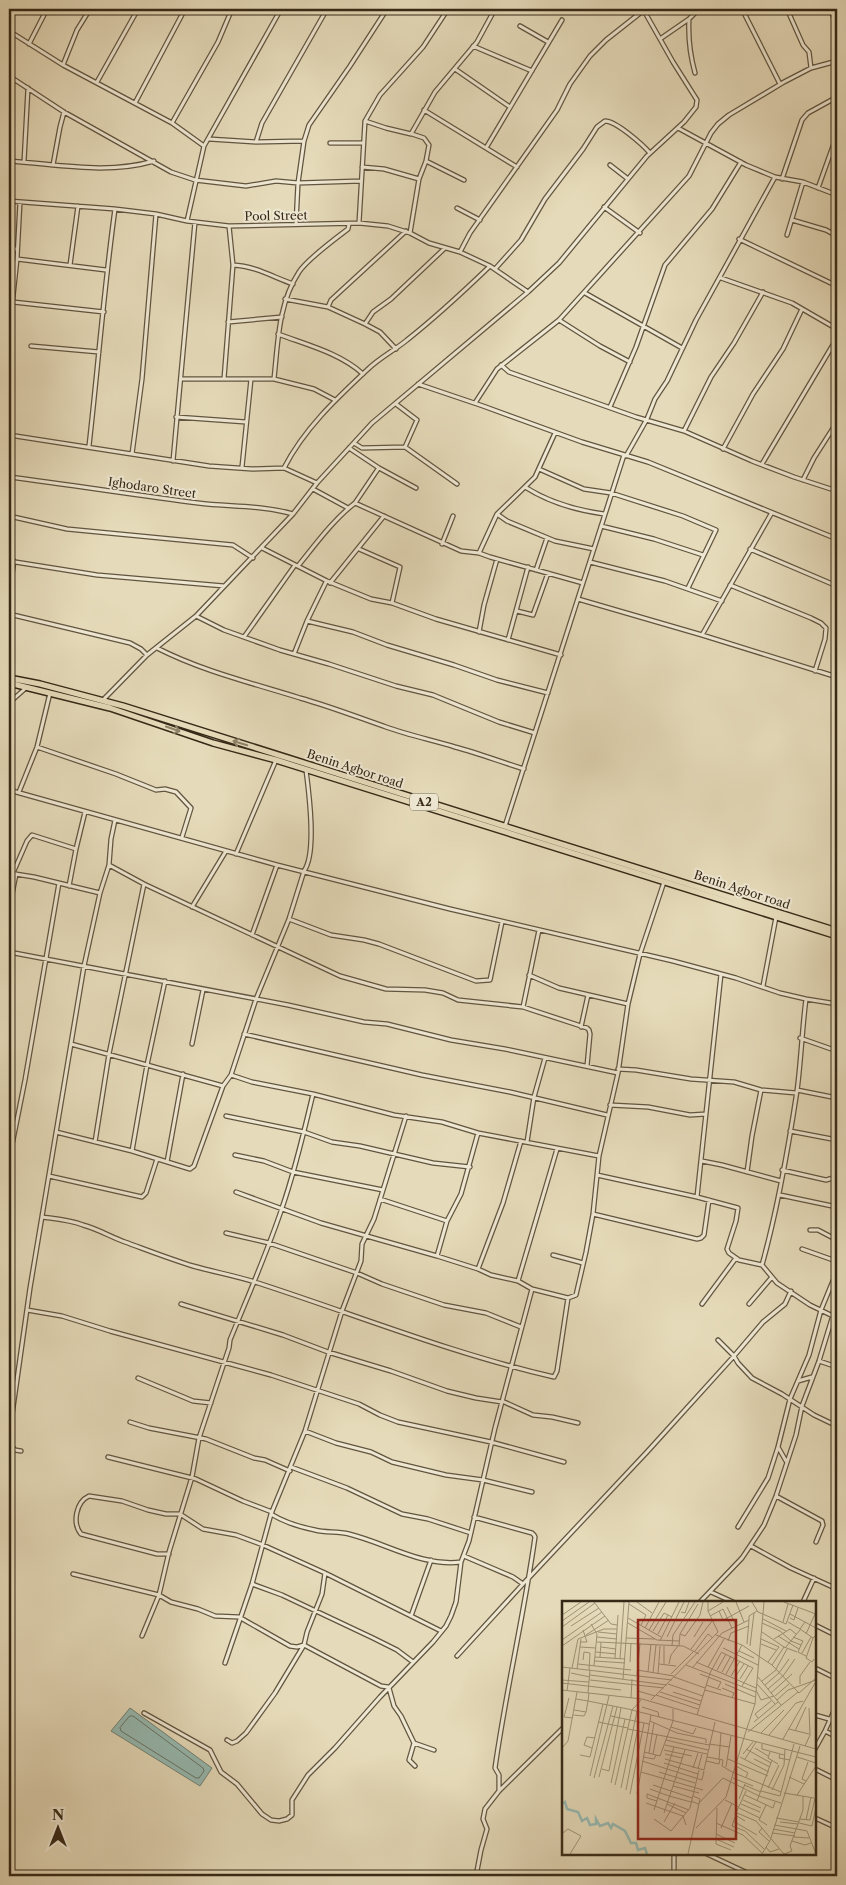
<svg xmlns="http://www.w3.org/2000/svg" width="846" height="1885" font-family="'Libre Caslon Text',serif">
<rect width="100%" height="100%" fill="#e5dab9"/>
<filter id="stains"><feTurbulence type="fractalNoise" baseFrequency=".004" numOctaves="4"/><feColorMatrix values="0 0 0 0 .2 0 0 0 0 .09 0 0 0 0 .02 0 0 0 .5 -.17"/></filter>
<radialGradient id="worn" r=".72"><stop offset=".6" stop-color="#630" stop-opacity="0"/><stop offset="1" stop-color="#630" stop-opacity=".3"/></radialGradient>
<path fill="#96bab2" stroke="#708074" d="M130 1708 212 1768 200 1786 111 1731Z"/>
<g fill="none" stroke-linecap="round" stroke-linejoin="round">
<path stroke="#667264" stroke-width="1" d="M130 1716H133L203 1768 204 1771 199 1778H196L121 1731 120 1728Z"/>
<defs>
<path id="minor" d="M742 9 780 84
M787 9 803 45 809 52 811 68
M830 9 837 25
M689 19C688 38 690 55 695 73
M520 26 548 42
M9 31 63 65 172 123 204 146
M660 39 689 19 699 9
M29 44 47 9
M473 46 532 71
M63 65 77 30 90 9
M455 69 510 107
M9 76 64 112 171 172 195 180 246 186 276 181 298 183 361 181
M97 82 138 9
M135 103 185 9
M424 110 517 167
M365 121 386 128 411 134 435 92 477 42 495 9
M172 123 218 42 232 9
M678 128 746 165 775 177 803 182 837 195
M412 134 424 138 429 145 426 161 464 180
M209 139 256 142 304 141
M256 142 262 123 327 9
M330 143H363
M486 148 562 20
M9 161C57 164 106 175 154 161
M24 162 28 88
M53 165 60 127 64 112
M610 165 628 179
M362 167 384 169 419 179
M782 179 802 120 808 113 837 97
M818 188 837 135
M9 201 115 209 156 214 187 221 229 226 359 223 388 226 410 233 429 243 460 252 490 266 528 292
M604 207 640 233
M457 208 480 220
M792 220 826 230 837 236
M187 221 204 146 281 9
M359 223 365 121 380 95 423 47 448 9
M296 224 298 183 304 141 309 125 350 66 387 9
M410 233 419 179 426 161
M787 235 803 182
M739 239 837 286
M9 249H17
M460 252 470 233 557 110 570 84 590 56 606 40 644 10
M17 259 106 270
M70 265 78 206
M233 265C255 266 273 277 293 284
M495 269 521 240 545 199 583 149 597 127 605 121C616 121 642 144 650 153
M721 278 792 303 837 329
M585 293 682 348
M285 299 328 307 365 324 380 332 396 349
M13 302 104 312
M328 307 331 300 406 231
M559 320 600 346 630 362
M228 322 282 317
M365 324 373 312 391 299 445 248
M9 334 17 259 20 202
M278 334C307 345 340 353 363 374
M31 346 99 352
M501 365 509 372 636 417 684 431 752 461 794 477 837 491
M181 379H274L314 389 335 400
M224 379 233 265 229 226
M274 379C278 343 278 304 299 272 306 261 336 238 348 229L349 224
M418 384 483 406 582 442 648 462 837 539
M475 403 497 369 559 320 689 176 711 133 718 124 729 115 784 82 811 68 837 61
M396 404 417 420 405 447
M610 407 636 347 665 265 712 209 741 162
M176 417 246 422
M684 431 711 377 734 343 763 292
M9 435 209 466 252 469 284 468 317 483
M354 443 362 448 405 447 457 484
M89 446C98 367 104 288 115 209
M349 448 379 468 416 488
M723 449 753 394 783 349 802 309
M132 454 142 379 156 214
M626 456 647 419 655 399 667 381 696 320 775 177
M173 461 195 222
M762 464 837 338
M242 467 251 379
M284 468C304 429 336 399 367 370 379 358 395 350 407 340 436 317 463 292 490 266
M539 469 584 489 611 493 683 516 716 530 688 588
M9 477C72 485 135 495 198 503 229 507 263 505 293 514
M803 480 814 458 837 422
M525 487C550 503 575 510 604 514
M313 489 348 508
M355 503 378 469
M497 514 507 521 555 541 594 549
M9 516 67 529 233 545 253 558
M601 526 654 539 703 555
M442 544 453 516
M262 548 327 581 371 599 392 603 436 619 561 655
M359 549 400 567 392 603
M750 549 837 586
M479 553 497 514 535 477 555 433
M9 561 97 575 224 586
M590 562 665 581 722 601
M298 566C315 545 333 520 355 503L461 551 479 553 490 557 583 583
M536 570 547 538
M330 583 384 516
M730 585 811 618 821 623 826 628 825 639 815 671
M9 594 14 561
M578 599 702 635 837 677
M517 611 533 615 548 573
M9 614 130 643 141 649 147 655
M196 616 224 630 280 650 329 664 396 686 433 695 499 722 535 733
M307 621 353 632 387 645 454 665 497 680 548 693
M479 632 484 605 497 559
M702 635 771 514
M244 637 295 565
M508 640 528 567
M157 648C202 671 252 683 300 698 329 706 357 717 386 727 408 735 432 740 455 747 478 753 501 762 524 769
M294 654 307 621 326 582
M103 700 147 655 196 616 293 514 317 483 372 423 528 292 559 263 647 156 684 122 696 107 697 100 673 62 643 9
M9 703 27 687
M37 747 116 774 156 790 165 789 176 792 191 808 182 837
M9 790 277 865 450 909 673 961 736 978 780 993 806 999 837 1004
M19 792 37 747 50 693
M505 826 624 455
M236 854 276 760
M109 865 144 884 340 976 386 989 425 990 443 993 458 1000 523 1007 587 1028 589 1030 590 1034 587 1066
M9 873 34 877 100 893
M13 873 27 841 32 835 76 849
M69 886 76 849 85 812
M192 907 226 851
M9 910 16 874
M289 919 331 935 364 940 379 944 476 981 490 980 502 922
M252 935 277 865
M9 952 288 1005 364 1022 387 1024 451 1040 505 1049 618 1073
M529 975 559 988 628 1004
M763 986 776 917
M523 1007 539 930
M581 1027 588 995
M244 1034 422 1075 510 1092 607 1115
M800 1038 837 1051
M71 1044 223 1086
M192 1044 203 990
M618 1069 636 1070 691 1079 734 1082 761 1090 796 1093
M231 1075 252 1082 313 1094 394 1115 442 1122 478 1133 599 1156
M797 1090 837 1098
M610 1105 648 1107 690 1115 706 1114
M226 1116 304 1132 332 1142 360 1146 433 1163 470 1167
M790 1131 837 1140
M56 1132 132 1151 190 1169 194 1166 223 1086 231 1075 256 999 289 919 304 871C317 853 309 793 306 770
M95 1142 109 1054 144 884
M527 1142 534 1097 545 1058
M132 1151 147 1065 165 981
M235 1155 264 1161 293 1172 383 1190
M9 1160 25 1080 59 883
M702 1161 722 1165 781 1181
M167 1162 183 1074
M782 1170 826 1180 833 1178
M747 1172 752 1136 761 1090
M597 1175 697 1197 738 1208 736 1221 727 1249 729 1253 739 1260 762 1265 777 1283 810 1305 837 1318
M49 1176 142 1197 146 1193 157 1159
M236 1192 321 1223 437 1256 478 1269 491 1275 518 1281 532 1289 568 1298 576 1295 586 1252 593 1214 599 1156 618 1073 628 1004 640 954 664 882
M780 1195 837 1207
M697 1197 721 974
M380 1199 447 1221
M593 1214 697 1239 701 1238 704 1235 709 1200
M42 1217C56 1219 70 1220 83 1225 98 1229 111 1237 125 1242 147 1250 170 1259 193 1266 214 1272 237 1276 258 1283 357 1315 453 1354 554 1377L557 1371 568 1298
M810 1230H818L837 1240
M226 1233 269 1243 357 1273 382 1284 444 1305 486 1313 521 1327
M802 1249 836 1261
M553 1255 583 1263
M437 1256 447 1221 461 1194 478 1133
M762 1265C778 1208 788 1150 797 1091 801 1061 802 1030 806 999
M478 1269 503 1203 521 1141
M518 1281 557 1149
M181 1304 283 1335 328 1352 391 1371 447 1391 476 1398 502 1402
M702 1304 736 1258
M749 1304 772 1277
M27 1310 62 1316 110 1331 271 1375 359 1404 380 1415 398 1422 491 1442 564 1462
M718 1340 734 1356 763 1322 785 1304 791 1291
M819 1361 837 1367
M138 1378 193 1401 211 1403
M798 1381 812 1377
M502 1401 533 1415 552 1417 578 1423
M130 1422 149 1428 206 1439 254 1458 265 1460 290 1471
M305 1431 336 1443 371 1452 392 1462 446 1475 483 1480 532 1492
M9 1436 30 1288 84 966 100 893 109 865 111 839 115 820
M9 1443 15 1450 21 1451
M778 1447 786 1461
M108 1457 196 1479 243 1501 272 1512
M291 1467 347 1488 402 1514 428 1519 471 1533
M776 1496 822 1521 823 1525 816 1542
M271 1514C284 1522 300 1527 315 1530 326 1533 337 1531 349 1534 386 1543 422 1567 461 1562
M474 1517 532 1533 534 1535 535 1537C524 1615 506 1690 495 1768L499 1775V1791
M738 1527 768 1478 778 1447 790 1399 809 1355 821 1310 837 1271V1259
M751 1546 791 1568 837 1589
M169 1554H157L81 1534C72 1523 76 1502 89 1496L122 1501 148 1510 166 1514H180L203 1529 236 1535 263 1545 325 1573 441 1631
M464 1556 513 1577 523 1584 647 1452 734 1356 738 1363 752 1378 782 1394 814 1415 837 1426
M73 1574 159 1595 171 1602 198 1609 215 1616 239 1617 290 1646 297 1647 304 1645 381 1686 388 1687
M252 1584 282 1595 373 1638 397 1650 413 1662
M711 1592 733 1602
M700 1602 742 1558 764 1525 776 1496 796 1435 802 1406 819 1361 837 1302
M803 1602 814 1578
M411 1616 431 1560
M815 1625 837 1636
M142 1636 159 1595 169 1552 192 1477 199 1438 229 1348 230 1340C248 1296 267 1253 282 1208 295 1171 304 1132 313 1094
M457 1656 523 1584
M225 1663 252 1584 271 1514 305 1431 342 1311 361 1261 362 1244 374 1219 406 1116
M815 1668 837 1679
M389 1688 394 1706 401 1716 414 1743 409 1760 415 1766
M144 1713 210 1750 221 1772 237 1784 262 1814 271 1820 279 1821 287 1819 292 1815V1800L308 1775 335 1748 380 1697 433 1642 446 1626 451 1616 456 1602 461 1562 469 1541 495 1428 532 1289
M815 1715 829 1719
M825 1731 837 1737
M227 1740 232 1743 237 1741 246 1733 275 1693 304 1645 307 1632 322 1594 325 1573
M414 1743 434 1750
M815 1749 825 1731 837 1704
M815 1769 837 1780
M815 1818 837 1828
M674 1854V1876
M707 1854 754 1876
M476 1876 481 1850 487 1829 483 1819 485 1809 499 1791 564 1727"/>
<path id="trunk" d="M9 678 40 684 123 706 837 931
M9 683 110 708 213 743 276 760 837 936"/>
</defs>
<use href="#minor" stroke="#625540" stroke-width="5.5"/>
<use href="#trunk" stroke="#372917" stroke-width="8"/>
<use href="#minor" stroke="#eee7d2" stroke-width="3"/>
<use href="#trunk" stroke="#e5dab9" stroke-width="5"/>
</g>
<defs><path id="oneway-shaft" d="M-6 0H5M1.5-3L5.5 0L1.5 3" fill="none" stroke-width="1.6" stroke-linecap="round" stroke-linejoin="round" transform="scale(1.25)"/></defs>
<g stroke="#8e8268">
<use href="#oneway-shaft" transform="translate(173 729) rotate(19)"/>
<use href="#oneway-shaft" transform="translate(240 743) rotate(-163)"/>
</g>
<g text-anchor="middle" stroke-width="4" stroke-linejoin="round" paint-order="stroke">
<rect fill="#eee7d2" stroke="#6e624f" stroke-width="1" x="410" y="793.5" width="28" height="17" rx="4"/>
<g font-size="11" font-weight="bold" fill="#372917">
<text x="424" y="806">A2</text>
</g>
<g font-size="12" fill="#372917" stroke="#eee7d2">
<text transform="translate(276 216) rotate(-1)" y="4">Pool Street</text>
<text transform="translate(152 488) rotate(8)" y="4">Ighodaro Street</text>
<text transform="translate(355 769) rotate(18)" y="4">Benin Agbor road</text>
<text transform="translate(742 890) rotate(18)" y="4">Benin Agbor road</text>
</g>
</g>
<g transform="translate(562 1601)">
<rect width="254" height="254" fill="#e5dab9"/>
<path fill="none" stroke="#96bab2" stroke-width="2.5" d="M0 203 3 201 5 208 16 211 20 220 25 217 28 224 34 223V218L38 225 46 222 49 227 51 223 63 230 69 242H74L76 249 83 247 85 253"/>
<path fill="none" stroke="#9f9378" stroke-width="1" d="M32 1 49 23 55 24M75 1 90 12M174 1 182 21M190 1 196 11 224 23 231 4M222 1 254 13M67 3 84 14 79 24M165 6 174 24M146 10 161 1M157 10 161 19 169 15M119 11 123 12 127 1M228 13 254 27M0 14 19 1M148 15 161 8 170 27M169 15 187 5M66 17 99 36M228 17 232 19 236 7M201 18 224 30M0 20 27 1M221 21 226 3M226 21 238 28 243 21M66 22 95 39 117 40M200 22 218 30 229 40M29 23 35 33 32 65M9 25 37 7M0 26 33 2M83 27 97 1M238 28 251 37 254 34M87 29 104 1M91 30 102 12 110 16M36 31 55 33M200 31 222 46M96 33 106 14M118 33 123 35 138 14 141 1M244 33 253 13M24 34 47 19M154 34 180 44 210 64 237 92 254 77M216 35 237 48M35 36 55 38M105 36 122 1M132 36 141 21M231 36 241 40 239 44M64 37 93 38M251 37 244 57 250 61 252 58M16 38 42 28H55M199 38 217 46 206 61M212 38 228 28 234 33M0 39 40 11M98 40 117 1M166 40 169 32 187 25M229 40 239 44 236 51 244 55M19 41H25L21 29M35 41 121 45 137 53M185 43 187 19M199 43 214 49M0 45 43 15M110 45 111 34 133 1M117 45 118 33 136 3M188 45 192 12M18 46 34 47M39 46 54 48M161 47 196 64M223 47 238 29M129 48 150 20M133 50 146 33 151 37M177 50 192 57M34 51 54 53M159 51 191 67 180 85M240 52 249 36M33 56 63 58M38 56 39 41M53 57 56 14M58 58 62 1M21 59 22 51 28 52 27 69M33 60 63 62M68 61 69 42M134 61 194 87M16 63 69 69M97 63 114 65M102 63V45M107 63 109 54 116 45M124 64 194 91M210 64 222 46 235 51M0 66 110 79M131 66 160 32 187 19V15L195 10M146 66 162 38M10 67 16 38M15 68 19 38M214 68 225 48M75 69 112 75M155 69 164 53M86 71 89 43M160 71 169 55M9 72 28 76M91 72 94 44M148 72 159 52M96 73 98 45M109 73 132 50M138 73 159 81 156 87M164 73 180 44M28 74 105 84M75 74 78 42M169 75 178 60M112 76 143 87M173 76 182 63M196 76 219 104M61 78 67 1M178 78 186 65M0 79 27 81M28 79 102 87M200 80 214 69M0 82 59 89M106 83 141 95M163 83 193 96M195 83 213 103M238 83V75L248 61M144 84 159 89M203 84 217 72 227 58M160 87 172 92 170 97M206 88 221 75 233 58M0 89 80 98 254 148M143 89 193 103M194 89 199 99 212 95M5 90 8 67M76 90 93 95M98 91 138 104M111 91 139 100M26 92 28 69M209 92 230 73M94 94 136 108M213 95 227 83M7 97 2 116 11 117M69 97 70 78M14 98 26 100 27 92M89 99 156 31 146 10V1M215 99 226 89 254 79M80 106 96 111 97 116M12 109 24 111 26 100 66 108 254 156M11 114 22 115 24 111M135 114 148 72M49 115 87 123M196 117 193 113 209 100M88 120 115 132 144 138V142M36 121 66 127M192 121 216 101M109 126 131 133 134 127M66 128 147 144M227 128 247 133M184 130 193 103 202 1M233 130 244 106M186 131 236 91M199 132 222 109M207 134 234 102 241 100M221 138 253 82M104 139 146 149M147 143 168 146M200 143V148L222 154M103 144 145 153M243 145 248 134 247 107M0 147 6 140 15 91M30 147 22 144 25 136 33 137M193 147 206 155M184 148 209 162M102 149 130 155M82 151 98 155 111 120V108M208 151 206 157 216 163M87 152 92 122M91 153 95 133M103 153 120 157M181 153 191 141M218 153 217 157 228 159M18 154 28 156 41 103M81 156 92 158 94 154M145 156 161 159 160 165 170 171 219 191M178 156 207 171M235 156 254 162M103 158 142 169 153 121M157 158 159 132M166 158 206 175M183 158 194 141M192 158 208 166M80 160 140 179 142 170M144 160 157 163 158 158M102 162 136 173M174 165 186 172 184 176M164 166 169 135M131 167 136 152M40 168 47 170 59 107M136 168 140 153M79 171 141 189M97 171 133 182M28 175 47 95M37 176 55 106M227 176 242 183M32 177 51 105M171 177 191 185M244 180 240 178 246 161M49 182 63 118M53 184 70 109 79 99M91 184 109 190M182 184 199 191M111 185 137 192M59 187 75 110M206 187 217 164M88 188 107 195M64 189 77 121M210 189 222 164 223 148M109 190 130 197M199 190 218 195 232 143M222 192 252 197M68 193 82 122M75 193 89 114M183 194 211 207 213 201M235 194 254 165M107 195 129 201M197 195 219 202M177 198 183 183M163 199 177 206M181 199 199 207M95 200 85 197V193L127 209M129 200 136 203 161 177 197 195M195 200 210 159M84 202 121 215 124 224M105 203 124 212M179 203 198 211M204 204 197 219 205 224M155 207 154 243 169 249M177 207 198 217M92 209 112 146M102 212 123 149M175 212 194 220 222 253M173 216 170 225 183 230 202 248M214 217 237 221M92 218 109 230 128 207 137 169M238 218 248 219 253 197M244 219 249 196M171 220 195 234M183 220 173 214 184 190M102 221 113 202M218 221 236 223M154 222 181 234 200 252M237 222 250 225 254 206M212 224 235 228M0 226 1 232 6 228 19 235 8 253M134 227 164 196 184 130M159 227 170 202M200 227 197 231 207 240M211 228 233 232M235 228 245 230 254 253M210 232 233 235M154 233 173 242M232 236 247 237M209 237 238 145M154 238 172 246M230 240 243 244 249 242M204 246 208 251 217 248M126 253 138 198 131 195M200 253 209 238M222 253 230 250 228 245 241 209V195"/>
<path fill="#8f2418" fill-opacity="0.15" stroke="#8f2418" stroke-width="2.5" d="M76 19H174V238H76Z"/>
<rect width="254" height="254" fill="none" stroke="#372917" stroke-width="2.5"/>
</g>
<rect width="846" height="1885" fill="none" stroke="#e5dab9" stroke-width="30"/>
<rect x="10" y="10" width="826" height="1865" fill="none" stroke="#372917" stroke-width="2.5"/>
<rect x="15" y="15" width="816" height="1855" fill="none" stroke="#372917"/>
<g transform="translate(58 1828)" stroke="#eee7d2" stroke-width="4" paint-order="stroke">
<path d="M0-4L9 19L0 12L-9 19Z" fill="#372917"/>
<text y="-8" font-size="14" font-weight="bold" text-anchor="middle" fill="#372917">N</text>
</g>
<rect width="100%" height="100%" filter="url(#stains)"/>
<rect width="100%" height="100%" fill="url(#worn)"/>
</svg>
